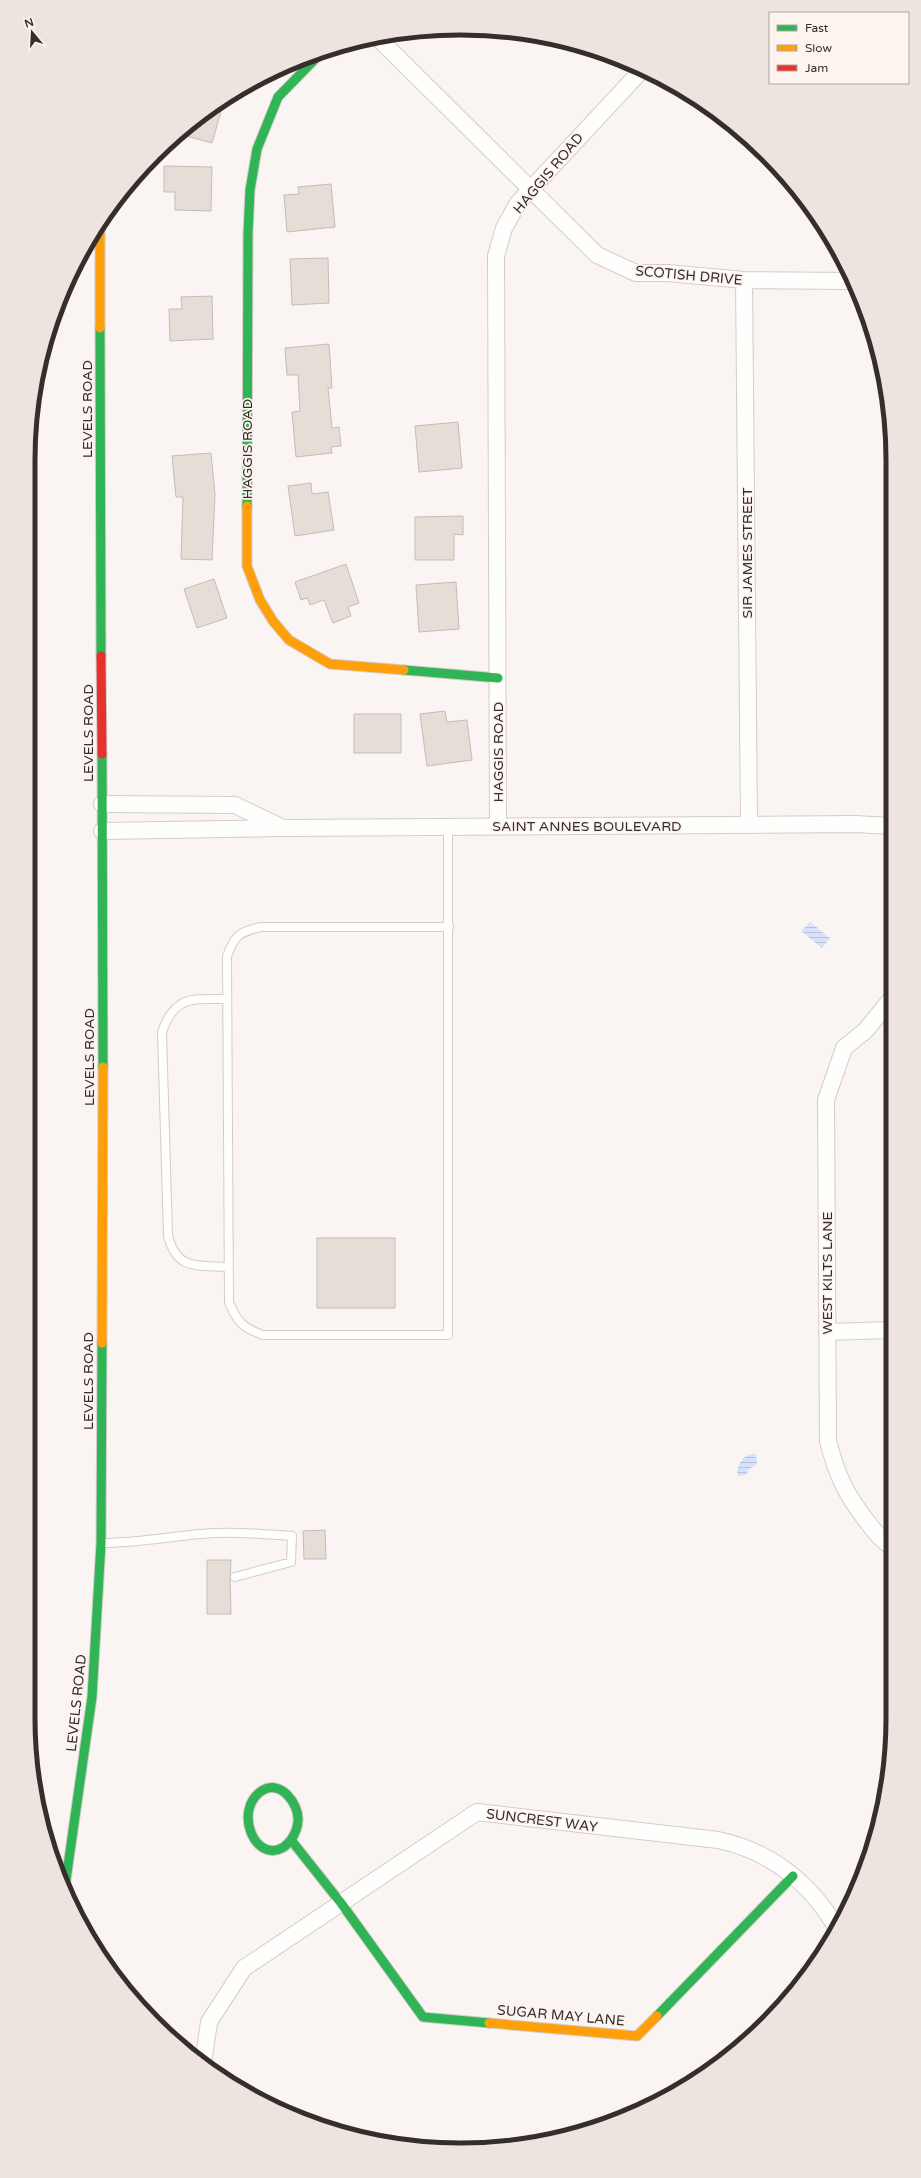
<svg xmlns="http://www.w3.org/2000/svg" width="921" height="2178" font-family="'Varela Round',sans-serif">
<defs>
<pattern id="water-rules" width="6" height="5" patternUnits="userSpaceOnUse"><rect width="6" height="5" fill="#d6e2fa"/><path d="M0 2.5h6" fill="none" stroke="#b8c2d6"/></pattern>
</defs>
<rect width="100%" height="100%" fill="#faf5f3"/>
<path fill="url(#water-rules)" d="M810 922 830 938 822 948 801 931Z
M752 1454H756L757 1464 749 1469 746 1475 738 1476C735 1468 743 1455 752 1454Z"/>
<path fill="#e5ddd6" stroke="#c2bdb9" d="M224 101 212 143 179 134 197 117Z
M164 166 212 167 211 211 175 210V192H164Z
M331 184 335 227 287 232 284 195 299 194 298 187Z
M328 258 329 303 292 305 290 259Z
M212 296 213 339 170 341 169 309H182L181 297Z
M329 344 332 388H328L332 428 339 427 341 446 331 447 332 453 296 457 292 412 300 411 298 375H287L285 348Z
M458 422 462 468 419 472 415 426Z
M211 453 215 494 212 560 181 559 183 497H176L172 456Z
M311 483 312 494 328 492 334 530 295 536 288 486Z
M463 516V535L454 534V560H415V517Z
M346 564 359 603 348 607 351 616 333 623 324 600 310 605 307 598 301 600 295 582Z
M214 579 227 618 197 628 184 589Z
M456 582 459 629 419 632 416 585Z
M445 711 447 722 467 720 472 760 427 766 420 714Z
M354 714H401V753H354Z
M317 1238H395V1308H317Z
M325 1530 326 1559H304L303 1531Z
M207 1560H231L230 1578 231 1614H207Z"/>
<g fill="none" stroke-linecap="round" stroke-linejoin="round">
<defs>
<path id="lane" d="M448 827V1335H263C243 1328 237 1322 229 1302L227 956C235 935 239 932 261 927H449
M227 999C192 999 175 995 162 1032L168 1236C177 1271 198 1265 228 1267
M102 1543C135 1543 167 1537 200 1534 231 1531 261 1534 292 1536L291 1562 235 1577"/>
<path id="street" d="M378 38 597 255 636 273H668L744 280 852 281
M744 280 749 825
M102 804 235 805 283 828 102 831
M498 826 496 256 504 228 518 203 641 71
M283 828 855 824 890 826
M891 999 866 1030 844 1048 826 1100 828 1441C837 1476 846 1495 869 1524 876 1533 882 1541 893 1548
M827 1332 892 1330
M203 2063 209 2022 244 1968 477 1812 718 1840C770 1851 811 1883 837 1929"/>
<path id="fast" d="M100 328 101 656
M247 506 248 234 250 190 257 149 278 97 321 53
M404 670 498 678
M102 754 103 1067
M291 1840C295 1834 298 1828 298 1820 299 1804 281 1780 263 1790 232 1809 255 1863 282 1848 285 1847 288 1843 291 1840L341 1903 423 2017 489 2023
M65 1887 92 1697 101 1543 102 1343
M657 2016 793 1876"/>
<path id="slow" d="M100 224V328
M247 506V566L260 600 273 621 289 640 330 664 404 670
M102 1343 103 1067
M489 2023 637 2036 657 2016"/>
<path id="jam" d="M101 656 102 754"/>
</defs>
<use href="#lane" stroke="#d3cdca" stroke-width="10"/>
<use href="#street" stroke="#d3cdca" stroke-width="18"/>
<use href="#fast" stroke="#d3cdca" stroke-width="11"/>
<use href="#slow" stroke="#d3cdca" stroke-width="11"/>
<use href="#jam" stroke="#d3cdca" stroke-width="11"/>
<use href="#lane" stroke="#fefefd" stroke-width="8"/>
<use href="#street" stroke="#fefefd" stroke-width="16"/>
<use href="#fast" stroke="#30b455" stroke-width="9"/>
<use href="#slow" stroke="#ff9f0a" stroke-width="9"/>
<use href="#jam" stroke="#e5322d" stroke-width="9"/>
</g>
<g text-anchor="middle" stroke-width="3.5" stroke-linejoin="round" paint-order="stroke">
<g font-size="14" fill="#362e2a" stroke="#fdf4f0">
<text transform="translate(548 173) rotate(-50)" y="5">HAGGIS ROAD</text>
<text transform="translate(689 275) rotate(5)" y="5">SCOTISH DRIVE</text>
<text transform="translate(87 409) rotate(-90)" y="5">LEVELS ROAD</text>
<text transform="translate(247 449) rotate(-90)" y="5">HAGGIS ROAD</text>
<text transform="translate(747 553) rotate(-90)" y="5">SIR JAMES STREET</text>
<text transform="translate(88 733) rotate(-90)" y="5">LEVELS ROAD</text>
<text transform="translate(498 752) rotate(-90)" y="5">HAGGIS ROAD</text>
<text x="587" y="831">SAINT ANNES BOULEVARD</text>
<text transform="translate(89 1057) rotate(-90)" y="5">LEVELS ROAD</text>
<text transform="translate(827 1273) rotate(-90)" y="5">WEST KILTS LANE</text>
<text transform="translate(88 1381) rotate(-90)" y="5">LEVELS ROAD</text>
<text transform="translate(76 1703) rotate(-84)" y="5">LEVELS ROAD</text>
<text transform="translate(542 1820) rotate(7)" y="5">SUNCREST WAY</text>
<text transform="translate(561 2015) rotate(5)" y="5">SUGAR MAY LANE</text>
</g>
</g>
<path d="M0 0H921V2178H0ZM460 35H461A425 425 0 0 1 886 460V1718A425 425 0 0 1 461 2143H460A425 425 0 0 1 35 1718V460A425 425 0 0 1 460 35Z" fill="#ede4e0" fill-rule="evenodd"/>
<path fill="none" stroke="#362e2a" stroke-width="5" d="M460 35H461A425 425 0 0 1 886 460V1718A425 425 0 0 1 461 2143H460A425 425 0 0 1 35 1718V460A425 425 0 0 1 460 35Z"/>
<rect x="769" y="12" width="140" height="72" fill="#fdf4f0" stroke="#ada5a1"/>
<rect x="777" y="25" width="20" height="6" fill="#30b455" stroke="#ada5a1"/>
<text x="805" y="32" font-size="12" fill="#362e2a">Fast</text>
<rect x="777" y="45" width="20" height="6" fill="#ff9f0a" stroke="#ada5a1"/>
<text x="805" y="52" font-size="12" fill="#362e2a">Slow</text>
<rect x="777" y="65" width="20" height="6" fill="#e5322d" stroke="#ada5a1"/>
<text x="805" y="72" font-size="12" fill="#362e2a">Jam</text>
<g transform="translate(32 32) rotate(342)" stroke="#fdf4f0" stroke-width="3" paint-order="stroke">
<path d="M0-3L7 15L0 10L-7 15Z" fill="#362e2a"/>
<text y="-6" font-size="11" font-weight="bold" text-anchor="middle" fill="#362e2a">N</text>
</g>
</svg>
